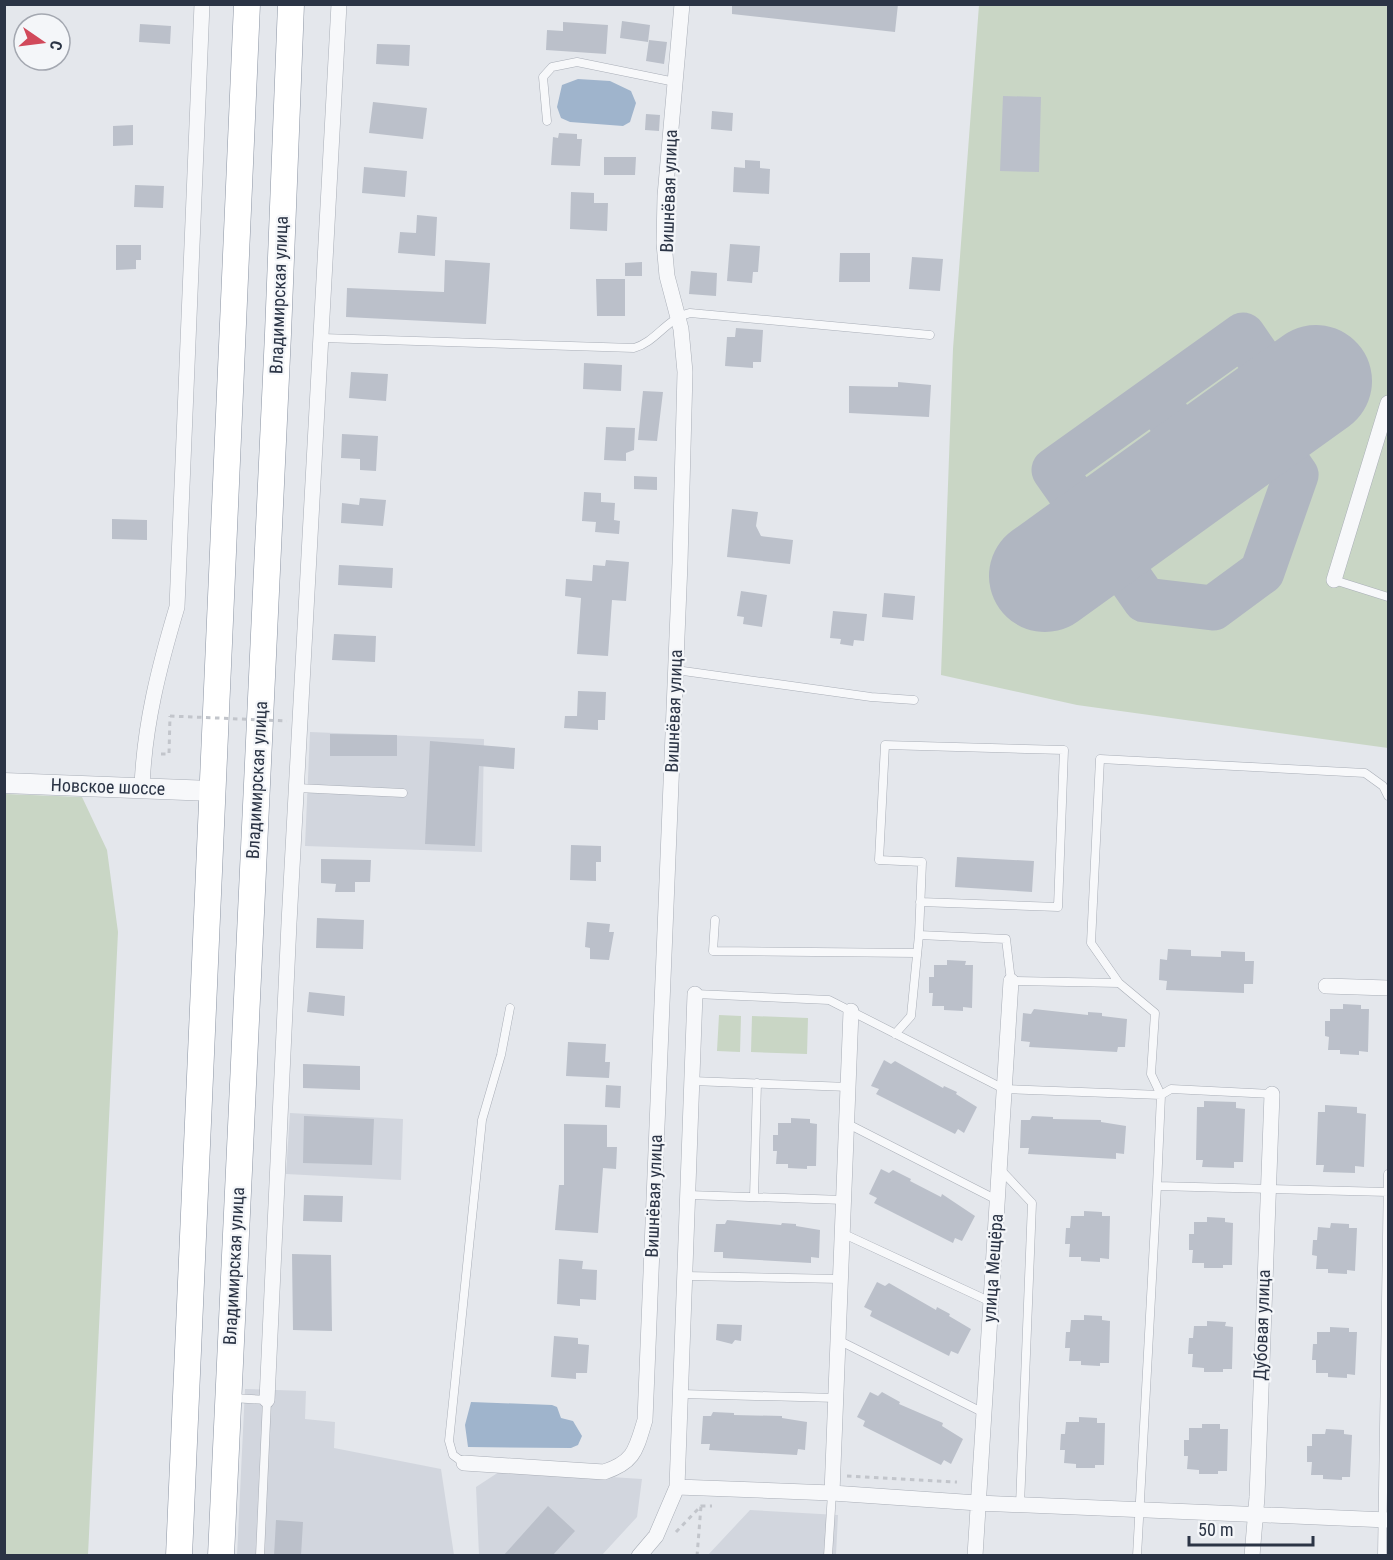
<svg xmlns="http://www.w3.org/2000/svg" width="1393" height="1560" font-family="'Roboto Condensed',sans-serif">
<rect width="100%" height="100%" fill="#e4e7ec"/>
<path fill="#d2d6de" d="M310 732 484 739 482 852 305 846Z
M290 1113 403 1119 401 1180 286 1174Z
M245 1389 306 1391 305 1419 335 1422 334 1448 441 1469 454 1555 237 1556Z
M502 1470 642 1479 637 1517 602 1555H479L476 1487Z
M750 1510 838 1515 836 1555 707 1556Z"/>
<path fill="#c9d6c5" d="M979 5H1388V748L1077 705 941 675 953 349Z
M5 794 82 797 107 850 118 932 88 1555H5Z
M719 1015 741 1016 740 1052 717 1051Z
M752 1016 808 1018 807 1054 751 1052Z"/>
<path fill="#9fb4cc" d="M578 79 610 81 631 91 636 103 630 122 623 126 570 122 561 118 557 107 562 85Z
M471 1402 552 1405 557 1407 561 1418 573 1421 582 1436 578 1445 571 1448 468 1447 465 1425Z"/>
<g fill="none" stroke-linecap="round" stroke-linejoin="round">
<path stroke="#b0b6c1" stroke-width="45" d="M1155 398 1201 464
M1260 423 1296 475 1262 572 1213 608 1145 600 1054 470 1243 335 1289 402"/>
<path stroke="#b0b6c1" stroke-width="112" d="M1045 576 1316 381"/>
</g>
<path fill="#bbc0ca" d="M732 4H898L895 32 732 14Z
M622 21 650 25 648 42 620 38Z
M563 22 608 25 606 54 546 50 547 30 563 31Z
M140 24 171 26 170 44 139 42Z
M649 40 667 42 664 64 646 61Z
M377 44 410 45 409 66 376 64Z
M1003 96 1041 97 1039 172 1000 171Z
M373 102 427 108 423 139 369 133Z
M712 111 733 113 732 131 711 129Z
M646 114 660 115 659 131 645 130Z
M133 125V145L113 146V126Z
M559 133 577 134V139H582L580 166 551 165 553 137 558 138Z
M604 157H636L635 175H604Z
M745 160 760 161V168L770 169 769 194 733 192 734 167 745 168Z
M364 167 407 171 405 197 362 193Z
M135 185 164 186 163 208 134 207Z
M571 192 594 193V203H608L607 231 570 229Z
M417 215 437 217 435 256 398 253 400 232 416 233Z
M730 244 760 246 758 272H753L752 283 727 281Z
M116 245H141V260H136V269L116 270Z
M840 253H870V282H839Z
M912 257 943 259 940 291 909 289Z
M445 260 490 263 486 324 346 317 347 288 444 292Z
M642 262V276H625V263Z
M691 271 717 273 716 296 689 294Z
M596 279H625V316H597Z
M736 328 763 330 761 362H753V368L725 366 727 337H735Z
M584 363 622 365 621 391 583 389Z
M351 372 388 374 386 401 349 398Z
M898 382 931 385 929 417 849 413V386L898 387Z
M643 391 663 392 657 441 638 440Z
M606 427 635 428 634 450 626 453V461L604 460Z
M342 434 378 436 376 471 360 470V459L341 458Z
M634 476 657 477V490L634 489Z
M584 492 601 493V502L615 503 614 520 620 521 619 534 595 532 596 522 582 521Z
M360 498 386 500 383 526 341 523 342 503 359 505Z
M732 509 758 512 756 526 761 536 793 540 790 564 727 557Z
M112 519 147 520V540L112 539Z
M606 560 629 562 626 601 612 600 608 656 577 654 581 598 565 596 566 579 592 581 593 565 605 566Z
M339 565 393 568 392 588 338 585Z
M741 591 767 595 762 627 743 624 744 617 737 616Z
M884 593 915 596 913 620 882 617Z
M833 611 867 614 864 641 854 640 853 646 840 644 841 639 830 638Z
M334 634 376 636 375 662 332 660Z
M578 691 606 692 605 720H598V730L564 728 565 716H577Z
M330 734 397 735V756H330Z
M430 741 515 748 514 769 479 766 475 846 425 844Z
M571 845 601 846V862H596V881L570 880Z
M957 857 1034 861 1032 892 955 887Z
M321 859 371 860 370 882H355V892H335L336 884 321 883Z
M317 918 364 920 363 949 316 948Z
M587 922 610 924 609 932H614L609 960 590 959V948L585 947Z
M1168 949 1191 950V956L1221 957V951L1245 952V961H1254L1253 984H1244V993L1166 990 1167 981 1159 980 1160 959 1167 960Z
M947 960 966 961 965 965H973L972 1008 963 1007V1011L944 1010V1006H932L933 993H929V977H934V965H947Z
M309 992 345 996 344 1016 307 1012Z
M1343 1004 1361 1005V1009H1369L1368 1052 1359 1051V1055L1340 1054V1050H1328L1329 1037 1325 1036V1021H1330V1009H1343Z
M1034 1009 1088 1015V1012L1102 1013V1016L1127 1019 1125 1047H1118L1117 1052 1029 1047 1030 1042 1021 1041 1023 1013 1031 1014Z
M568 1042 606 1044 605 1062H610L609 1078 566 1076Z
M884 1060 891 1064 895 1061 943 1088 944 1086 957 1092 956 1094 977 1107 964 1133 958 1129 955 1134 876 1094 879 1089 871 1086Z
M303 1064 360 1066V1090L303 1088Z
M606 1085 621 1086 620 1108 605 1107Z
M1204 1101 1236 1102V1108L1245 1109 1243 1162H1234V1168L1202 1167 1203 1160H1196L1197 1107H1204Z
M1325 1105 1357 1107V1113L1366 1114 1364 1167 1355 1166V1173L1323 1172 1324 1165H1316L1318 1112H1325Z
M304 1116 374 1119 372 1165 303 1163Z
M1032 1116 1053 1117V1119L1101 1120V1122L1126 1126 1124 1154 1116 1153V1159L1028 1154 1029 1148H1020L1021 1120H1030Z
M791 1118 810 1119V1123L817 1124 816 1166H807V1169L788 1168V1164H776L777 1151H773V1135H778V1123H791Z
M564 1124 607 1125V1147H617L616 1169 603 1168 598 1233 555 1230 559 1185H564Z
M881 1169 889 1173 893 1170 911 1179 910 1181 941 1197 942 1194 975 1216 962 1241 955 1238 953 1243 874 1203 877 1198 869 1194Z
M304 1195 343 1196 342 1222 303 1221Z
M1084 1211 1102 1212V1216H1110L1109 1259 1100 1258V1262L1081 1261V1257H1069L1070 1244H1065L1066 1228H1070L1071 1216H1084Z
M1207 1217 1225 1218V1222L1233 1223 1232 1265H1223V1268H1204V1263H1192L1193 1250H1189V1234H1194V1222H1207Z
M727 1220 781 1225 782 1223 796 1224V1226L820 1230 819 1258 811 1257V1263L723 1258V1252H714L716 1224H725Z
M1331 1223 1349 1224V1228H1357L1355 1271 1347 1270V1274L1328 1273V1269H1316L1317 1256 1312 1255 1313 1240H1317L1318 1227 1330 1228Z
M292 1254 331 1255 332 1331 293 1330Z
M559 1259 583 1261 582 1269 597 1270 596 1300 580 1299V1306L557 1304Z
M877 1282 885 1286 889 1283 936 1310 937 1307 950 1314 949 1316 971 1329 958 1354 951 1351 949 1356 870 1316 872 1311 864 1307Z
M1084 1315 1102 1316V1320L1110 1321 1109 1363H1100V1366L1081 1365V1361H1069L1070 1348H1065L1066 1332H1070L1071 1320H1084Z
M1207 1321 1226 1322 1225 1326 1233 1327 1232 1369H1223V1372H1204V1368L1192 1367 1193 1354H1188L1189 1338H1193L1194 1326H1207Z
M717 1324 742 1325 741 1341 735 1340 732 1344 716 1340Z
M1330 1327 1349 1328V1332H1357L1355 1375 1347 1374V1378L1328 1377V1373H1316V1360H1312L1313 1344H1317V1332H1330Z
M554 1336 578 1338V1344L589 1345 587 1373H576V1379L551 1377Z
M870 1392 878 1396 882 1392 900 1402 899 1404 943 1423 942 1426 963 1439 951 1464 944 1460 941 1465 863 1426 865 1421 857 1417Z
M713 1412 734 1413V1415L782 1416V1418L807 1422 805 1450 798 1449 797 1455 709 1450 710 1444H701L703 1416H711Z
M1079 1417 1097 1418V1423H1105L1104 1465H1095V1468H1076V1464L1064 1463 1065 1450H1060L1061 1434H1065L1066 1422H1079Z
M1202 1424H1220V1429H1228L1227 1471H1218V1474H1199V1470L1187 1469 1188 1456H1184V1440H1189V1428H1202Z
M1326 1429 1344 1430V1434L1352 1435 1350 1477H1342V1480L1323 1479V1475H1311L1312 1462H1307V1446H1312V1434H1325Z
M548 1506 575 1531 552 1556H503Z
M276 1520 303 1522 301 1556H274Z"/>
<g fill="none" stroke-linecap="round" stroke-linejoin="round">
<defs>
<path id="service" d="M547 121 543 77 552 67 577 62 675 82
M322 338 634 348C656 342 667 318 690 313L930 335
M1334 580 1388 597
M676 670 871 697 914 700
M297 788 403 793
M715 920 713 951 917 953
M919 935 922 862 879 860 885 745 1064 750 1058 907 920 902
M1119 983 1091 943 1100 759 1365 773 1383 786 1388 796
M695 994 829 1000 1004 1089 1161 1095 1157 1186
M895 1034 911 1016 919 935 1006 939 1011 981 1119 983 1155 1013 1151 1074 1161 1095 1171 1089 1272 1094
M692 1081 849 1087
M848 1124 997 1200
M1000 1169 1032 1203 1020 1505
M688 1195 844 1200
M754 1197 757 1083
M844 1234 991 1302
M685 1276 841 1279
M840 1341 984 1413
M681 1394 837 1398
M232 1398 267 1400 260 1556
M464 1463 453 1455 449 1441 482 1120 501 1055 510 1008
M828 1556 832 1493
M1137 1556 1157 1186 1388 1192
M1382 1556 1388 1174"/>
<path id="minor" d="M1334 580 1388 403
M142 788C144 726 159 667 177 607L202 4
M1326 986 1388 988
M267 1400 289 923 339 4
M464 1463 604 1472C635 1462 636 1449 645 1420L680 563 685 372 681 329 667 276 664 243 665 196 682 4
M677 1487 695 994
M832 1493 851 1011
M639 1556 656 1536 677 1487 832 1493 978 1503 1388 1520
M975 1556 1011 981
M1252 1556 1257 1497 1272 1094"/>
<path id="tertiary" d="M4 783 212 791"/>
<path id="trunk" d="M179 1556 247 4
M221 1556 278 334 291 4"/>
</defs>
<use href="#service" stroke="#a9aeb7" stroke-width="9"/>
<use href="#minor" stroke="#a9aeb7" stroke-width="16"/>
<use href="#tertiary" stroke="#a9aeb7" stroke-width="21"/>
<use href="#trunk" stroke="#8b94a3" stroke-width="27"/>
<path stroke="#c2c5cb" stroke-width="3" stroke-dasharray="4.5 4.5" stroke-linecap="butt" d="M161 754H169L170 716
M847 1476 957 1482
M676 1532 701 1506H712
M697 1556 701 1506"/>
<use href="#service" stroke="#f7f8fa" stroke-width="8"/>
<use href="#minor" stroke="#f7f8fa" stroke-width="15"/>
<use href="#tertiary" stroke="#f7f8fa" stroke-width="20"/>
<use href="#trunk" stroke="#fff" stroke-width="26"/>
<path stroke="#c2c5cb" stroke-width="3" stroke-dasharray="4.5 4.5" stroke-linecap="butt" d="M170 716 287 721"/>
</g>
<g text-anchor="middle" stroke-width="4.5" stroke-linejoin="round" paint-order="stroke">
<g font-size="18" fill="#2b3445" stroke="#f4f6f9">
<text transform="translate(669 191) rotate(-88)" y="6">Вишнёвая улица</text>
<text transform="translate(279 295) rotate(-88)" y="6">Владимирская улица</text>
<text transform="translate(674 711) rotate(-88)" y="6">Вишнёвая улица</text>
<text transform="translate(257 780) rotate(-87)" y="6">Владимирская улица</text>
<text transform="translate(108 787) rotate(2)" y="6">Новское шоссе</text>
<text transform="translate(654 1196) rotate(-88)" y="6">Вишнёвая улица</text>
<text transform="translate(234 1266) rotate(-87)" y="6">Владимирская улица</text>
<text transform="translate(993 1268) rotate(-86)" y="6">улица Мещёра</text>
<text transform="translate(1262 1325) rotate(-88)" y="6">Дубовая улица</text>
</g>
</g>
<rect width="1393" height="1560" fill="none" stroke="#2b3445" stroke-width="12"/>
<g transform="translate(42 42) rotate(104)"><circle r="28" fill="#f4f6f9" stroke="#a4a8b1" stroke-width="1.5"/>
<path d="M0-4.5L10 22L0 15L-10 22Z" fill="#d1495b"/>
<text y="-9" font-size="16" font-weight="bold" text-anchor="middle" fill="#2b3445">С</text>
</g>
<path d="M1189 1536v9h124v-9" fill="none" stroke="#2b3445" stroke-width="3"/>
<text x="1198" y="1536" font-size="18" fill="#2b3445" stroke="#f4f6f9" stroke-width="4.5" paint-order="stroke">50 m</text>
</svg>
